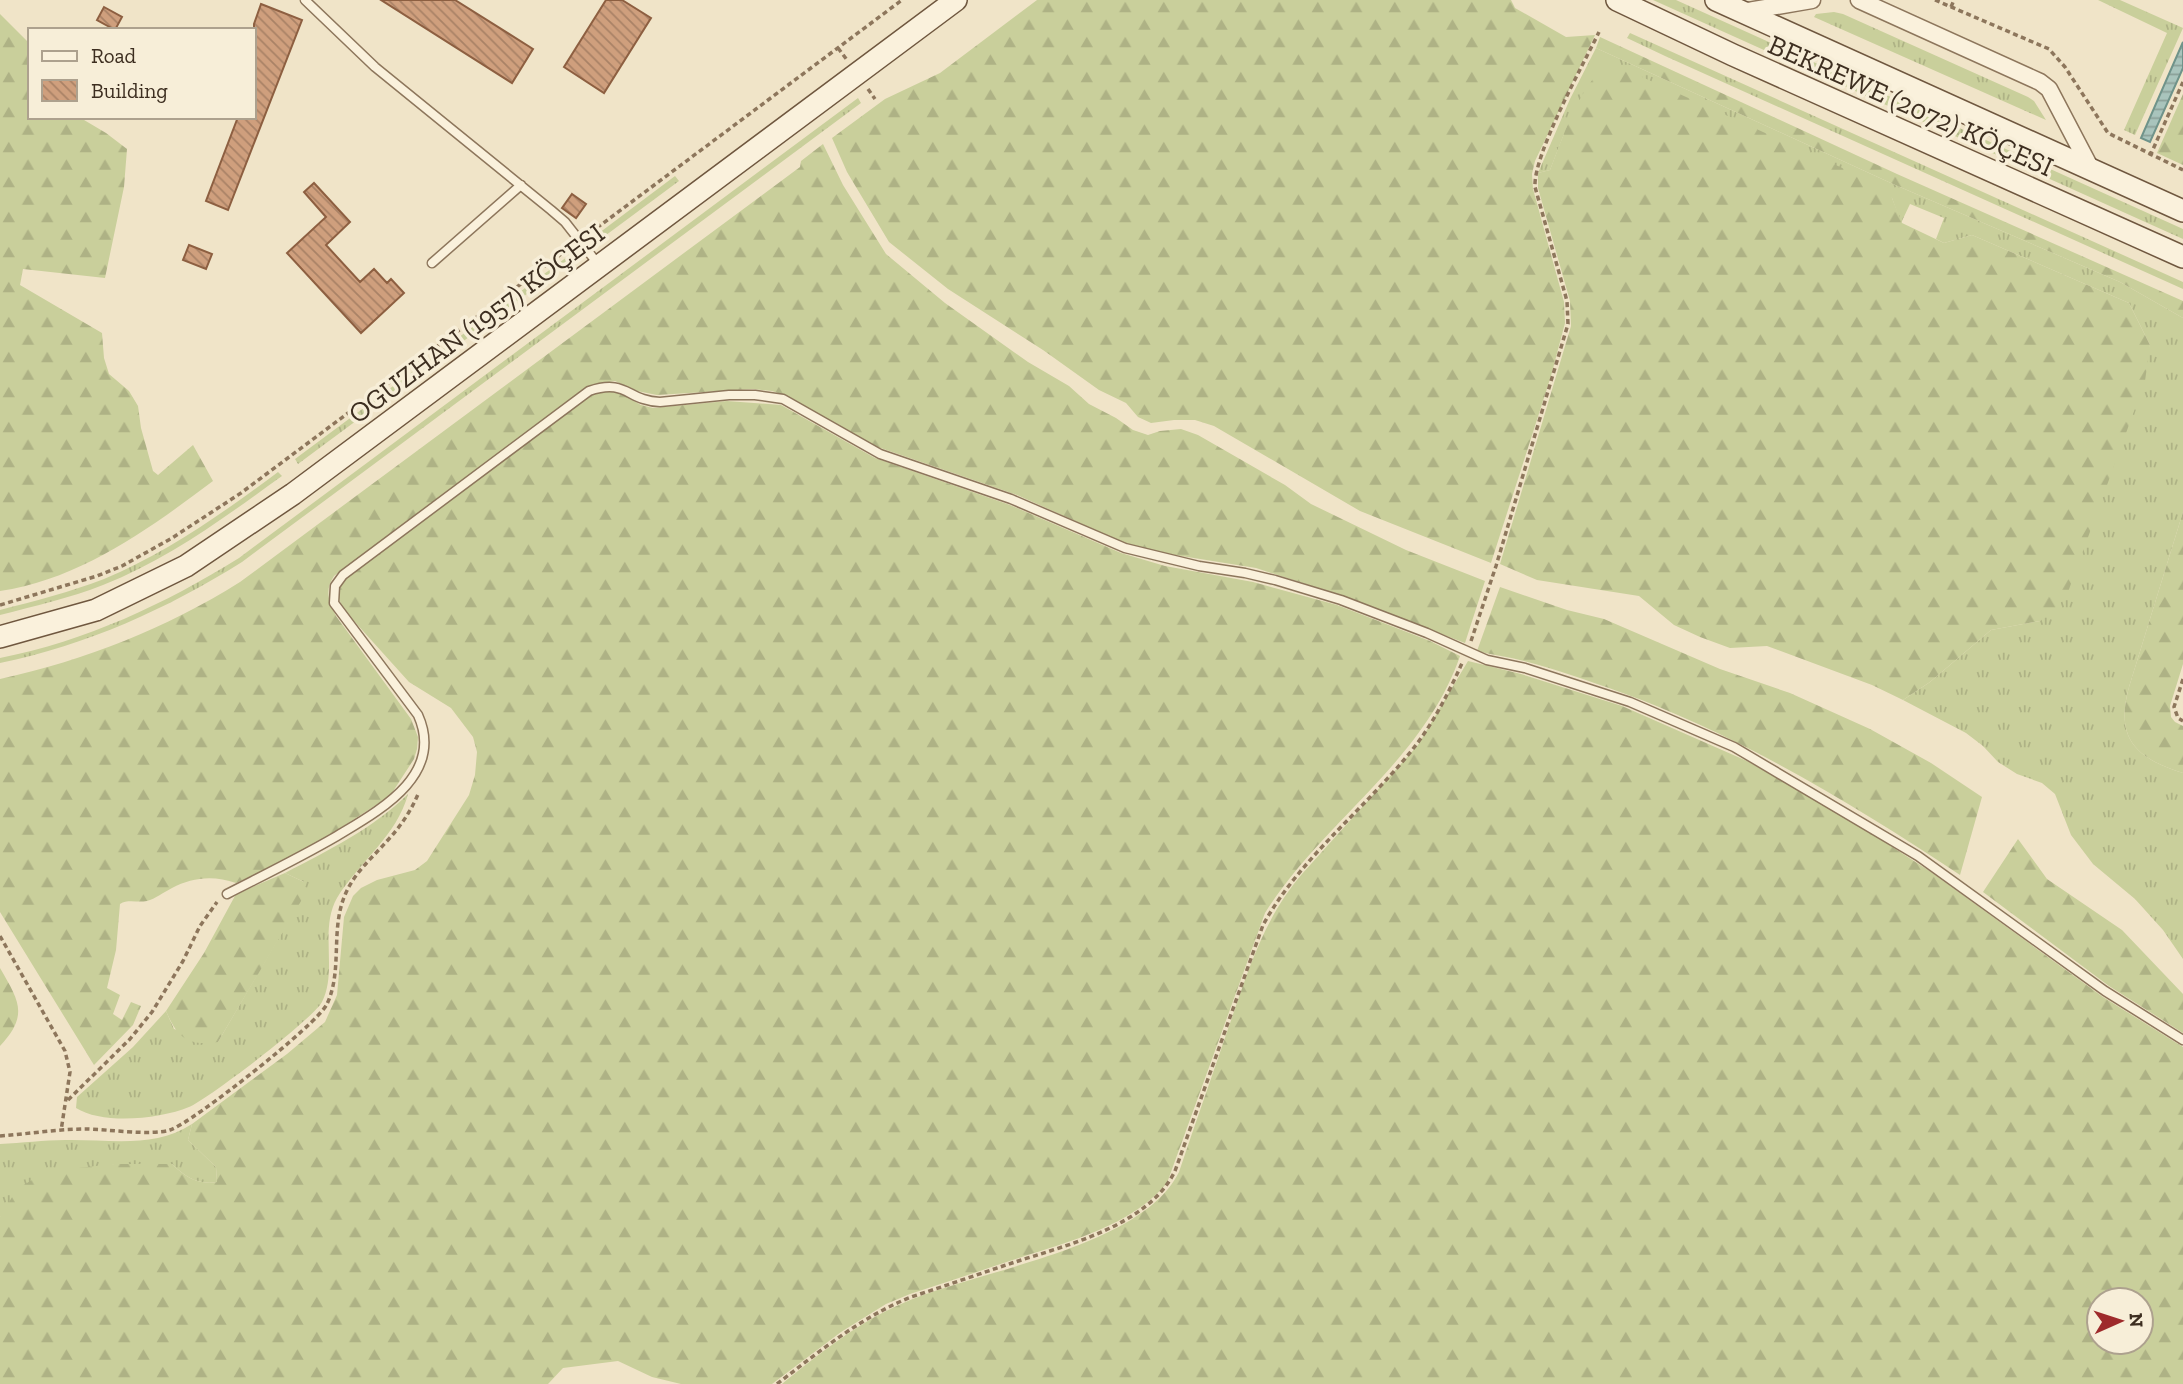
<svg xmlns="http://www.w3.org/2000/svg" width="2183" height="1384" font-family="'Zilla Slab',serif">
<defs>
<pattern id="grass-tufts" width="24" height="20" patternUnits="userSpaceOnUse" patternTransform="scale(1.75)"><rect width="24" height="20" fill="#c9cf9b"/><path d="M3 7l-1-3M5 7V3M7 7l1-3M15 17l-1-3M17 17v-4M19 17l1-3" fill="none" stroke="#aeb285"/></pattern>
<pattern id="forest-firs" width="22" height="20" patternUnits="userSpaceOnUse" patternTransform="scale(1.75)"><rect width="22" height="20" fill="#c9cf9b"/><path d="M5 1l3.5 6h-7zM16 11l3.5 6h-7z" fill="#aeb285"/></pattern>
<pattern id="water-rules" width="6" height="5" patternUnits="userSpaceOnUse" patternTransform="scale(1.75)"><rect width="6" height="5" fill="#a9c4bc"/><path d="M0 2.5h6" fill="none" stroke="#8ba098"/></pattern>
<pattern id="building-back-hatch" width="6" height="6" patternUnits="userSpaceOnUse" patternTransform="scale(1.75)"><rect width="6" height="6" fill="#cf9f7d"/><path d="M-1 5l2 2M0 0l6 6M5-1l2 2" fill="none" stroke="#a98266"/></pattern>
</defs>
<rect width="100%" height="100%" fill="#f0e4c8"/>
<path fill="url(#grass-tufts)" d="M1653 0H1676L2183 229V239Z
M2098 0H2120L2183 28 2135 135 2124 130 2167 33Z
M1834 12 1843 14 2028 97 2034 101 2046 120 1814 17 1816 14Z
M1630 33 2183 282V289L1665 56 1627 38Z
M1596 48 1893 184 2120 282 2183 318V512L2129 687C2115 738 2135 758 2183 773V959L2163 930 2135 899 2093 864 2071 835 2055 794 2042 783 2017 774 1998 762 1983 746 1966 733 1903 700 1930 682 1991 630 2040 621 2150 345 2129 303 1972 235 1944 243 1936 239 1944 218 1910 204 1901 223 1892 198 1564 134 1550 170 1538 173 1570 99Z
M858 98 861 103 242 562C167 609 87 645 0 663V658C86 641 165 604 239 558Z
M675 176 679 181 594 244 591 239Z
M575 251 578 256 298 464 295 459Z
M278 472 282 476C225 517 169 559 103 585 70 598 35 606 0 615V610C35 601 70 592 104 579 168 552 223 513 278 472Z
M408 794C397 836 359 862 337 898 319 930 338 970 322 1002 313 1019 208 1099 189 1107 160 1119 103 1125 76 1108L77 1097 133 1047 166 1011 174 1029 218 1042 303 896 304 882 285 873C327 851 374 828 408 794Z
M192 1124 188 1140 216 1167 217 1182C198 1185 185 1177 172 1164H114L0 1217V1144C22 1143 44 1140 65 1140 109 1139 154 1149 192 1124Z"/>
<path fill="url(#forest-firs)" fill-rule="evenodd" d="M1037 0H1511L1515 8 1566 37 1595 35 1535 161 1532 174 1533 189 1564 302 1565 323 1551 376 1491 563 1360 511 1214 426 1195 420H1174L1151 423 1138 417 1126 403 1099 390 1043 350 948 289 889 242 847 172 832 138 885 99 940 73Z
M0 14 30 44V117H79L106 133 127 149 124 187 105 278 23 269 20 285 102 333 104 358 109 374 129 391 138 406 141 428 153 471 158 475 193 445 213 481C149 529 81 579 0 591Z
M1600 37 1897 174 2183 301V318L2120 282 1893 184 1596 48Z
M1618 66 1882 186 1892 198 1902 223 1944 243 1972 235 2129 303 2150 345 2145 381 2068 592 2057 608 2040 621 1991 630 1930 682 1903 700 1872 685 1767 646 1730 648 1700 637 1674 625 1639 596 1537 580 1500 564 1571 326 1570 301 1538 188V173L1550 170C1561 142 1579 88 1602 70 1607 67 1613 67 1618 66Z
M2183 94V165L2157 153Z
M823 144 843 185 886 254 945 303 1028 362 1069 386 1089 404 1116 418 1133 430 1148 435 1160 431 1181 429 1198 435 1285 485 1311 504 1406 550 1485 581 1465 643 1340 595 1256 568 1169 554 1127 544 1017 495 866 443 787 396 772 391 753 389 657 395 637 391 615 381 591 385 334 576C324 591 329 601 336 616L411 719 418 737 417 749 414 759 390 796 300 854 236 883C214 875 192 877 172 888 164 892 155 899 147 901 137 903 128 899 120 904L116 950 107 988 120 995 113 1014 122 1020 131 1002 141 1006 133 1025 94 1065 0 912V679C86 660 165 629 240 582L800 167 801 161Z
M603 391 618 392 641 405 653 408 727 401 781 405 875 458 1010 505 1121 553 1165 566 1253 582 1337 605 1430 641 1460 656C1424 761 1323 821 1265 913L1167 1183C1131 1226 1070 1241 1019 1258 983 1270 947 1282 910 1294L886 1304 841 1332 772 1384H681L652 1377 618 1361 563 1368 548 1384H0V1217L17 1189 37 1177 59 1170 114 1164H172C185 1177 198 1185 217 1182L216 1167 188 1140 192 1124 287 1054 325 1022 337 995 344 917 353 896 361 888 377 880 415 870 427 861 469 795 475 775 477 752 473 737 451 708 409 682 345 611C337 598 336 591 345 579L588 396Z
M2183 512V664L2170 706 2171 717 2175 722 2183 726V773C2135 758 2115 738 2129 687Z
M1500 587 1567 610 1604 619 1720 669 1790 693 1870 729 1931 763 1982 797 1960 875C1857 806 1737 734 1620 692 1589 681 1556 669 1524 661 1509 657 1493 655 1477 651Z
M1468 661 1521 674 1622 706 1747 761 1849 819 1931 872 2103 997 2183 1047V1384H782C819 1354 857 1323 901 1304 976 1270 1141 1249 1179 1172 1195 1124 1212 1076 1228 1029 1248 972 1262 921 1302 874L1418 745ZM2099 1300H2141V1342H2099Z
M2018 839 2047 879 2122 930 2183 994V1033L2109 986 1983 892Z
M285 873 304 882V896L218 1042C188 1046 178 1039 166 1011L204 953 236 894Z
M0 968C19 1001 29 1015 0 1046Z"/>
<path fill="url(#water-rules)" stroke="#6f938a" stroke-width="2" d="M2183 42V68L2150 142 2141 138Z"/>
<path fill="url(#building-back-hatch)" stroke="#8d5f41" stroke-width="2" d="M381 0H455L533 49 512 83Z
M606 0H622L651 18 604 93 564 67Z
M261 4 302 20 228 210 206 201 238 117H254V24Z
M104 7 122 17 115 30 97 20Z
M314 183 350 222 326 245 360 282 374 269 387 283 391 279 404 293 361 333 287 253 326 217 304 192Z
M572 194 586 204 576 218 562 208Z
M189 245 212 254 206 269 183 260Z"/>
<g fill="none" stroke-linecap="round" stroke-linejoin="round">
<defs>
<path id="lane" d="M305 0 375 67 551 210 565 222 598 264
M432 263 521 185
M227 894C264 875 301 857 337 836 380 810 445 775 418 715L334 603 335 586 343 575 589 391C627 378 627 401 660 402L729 395H755L783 399 880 454 1011 499 1125 548 1199 566 1245 573 1275 580 1341 600 1427 633 1487 660 1525 668 1630 702 1734 747 1918 856 2105 991 2183 1040"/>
<path id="street" d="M1859 0 2040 82 2049 89 2092 171
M1742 12 1812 0"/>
<path id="secondary" d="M1617 0 1733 55 2183 257
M1716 0 2183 211
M0 637 96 610 186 566 293 494 956 0"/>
</defs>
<use href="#lane" stroke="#8d765c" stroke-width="11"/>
<use href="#street" stroke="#8d765c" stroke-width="19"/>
<use href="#secondary" stroke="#6f573f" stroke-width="24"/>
<path stroke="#8d765c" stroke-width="3.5" stroke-dasharray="5 3.5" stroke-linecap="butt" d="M1935 0 2049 49 2065 67 2108 133 2183 170
M1951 7 1954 0
M838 48 847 60
M868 89 875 99
M2150 156 2183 82
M590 233 902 0
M0 605 97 576 122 566 172 538 241 493 569 248
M1471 641 1496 566 1568 324 1567 301 1535 187C1533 155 1583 65 1599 32
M2183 679 2174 707 2178 718 2183 721
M0 936 65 1051 70 1072 61 1131
M68 1100 130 1039 152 1012 183 961 200 926 217 902
M0 1136C28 1134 57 1129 85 1129 107 1129 151 1136 170 1130 192 1123 318 1024 327 1004 343 970 330 930 345 895 354 873 372 858 387 841 401 826 411 811 419 792
M777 1384C820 1351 861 1317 911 1297 945 1286 979 1274 1012 1263 1067 1245 1148 1226 1175 1171L1263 925C1301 856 1368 807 1416 745 1435 720 1450 690 1463 661"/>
<use href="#lane" stroke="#faf1dc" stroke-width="8"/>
<use href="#street" stroke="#faf1dc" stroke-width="16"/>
<use href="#secondary" stroke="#faf1dc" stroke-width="21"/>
</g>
<g text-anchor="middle" stroke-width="7" stroke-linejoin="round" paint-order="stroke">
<g font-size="28" fill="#3d2e20" stroke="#f7eed8">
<text transform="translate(1911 105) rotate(24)" y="10">BEKREWE (2072) KÖÇESI</text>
<text transform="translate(476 323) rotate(-37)" y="10">OGUZHAN (1957) KÖÇESI</text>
</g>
</g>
<rect x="28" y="28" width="228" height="91" fill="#f7eed8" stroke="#ada18e" stroke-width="2"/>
<rect x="42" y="51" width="35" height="10" fill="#faf1dc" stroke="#ada18e" stroke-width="2"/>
<text x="91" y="63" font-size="21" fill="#3d2e20">Road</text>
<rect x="42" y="80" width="35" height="21" fill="url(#building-back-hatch)" stroke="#ada18e" stroke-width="2"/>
<text x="91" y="98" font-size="21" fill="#3d2e20">Building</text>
<g transform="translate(2120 1321) rotate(87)"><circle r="33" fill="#f7eed8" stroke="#ada18e" stroke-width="2"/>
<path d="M0-5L12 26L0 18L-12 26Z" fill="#9e2a2b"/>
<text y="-10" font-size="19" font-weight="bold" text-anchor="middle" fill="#3d2e20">N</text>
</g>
</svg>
